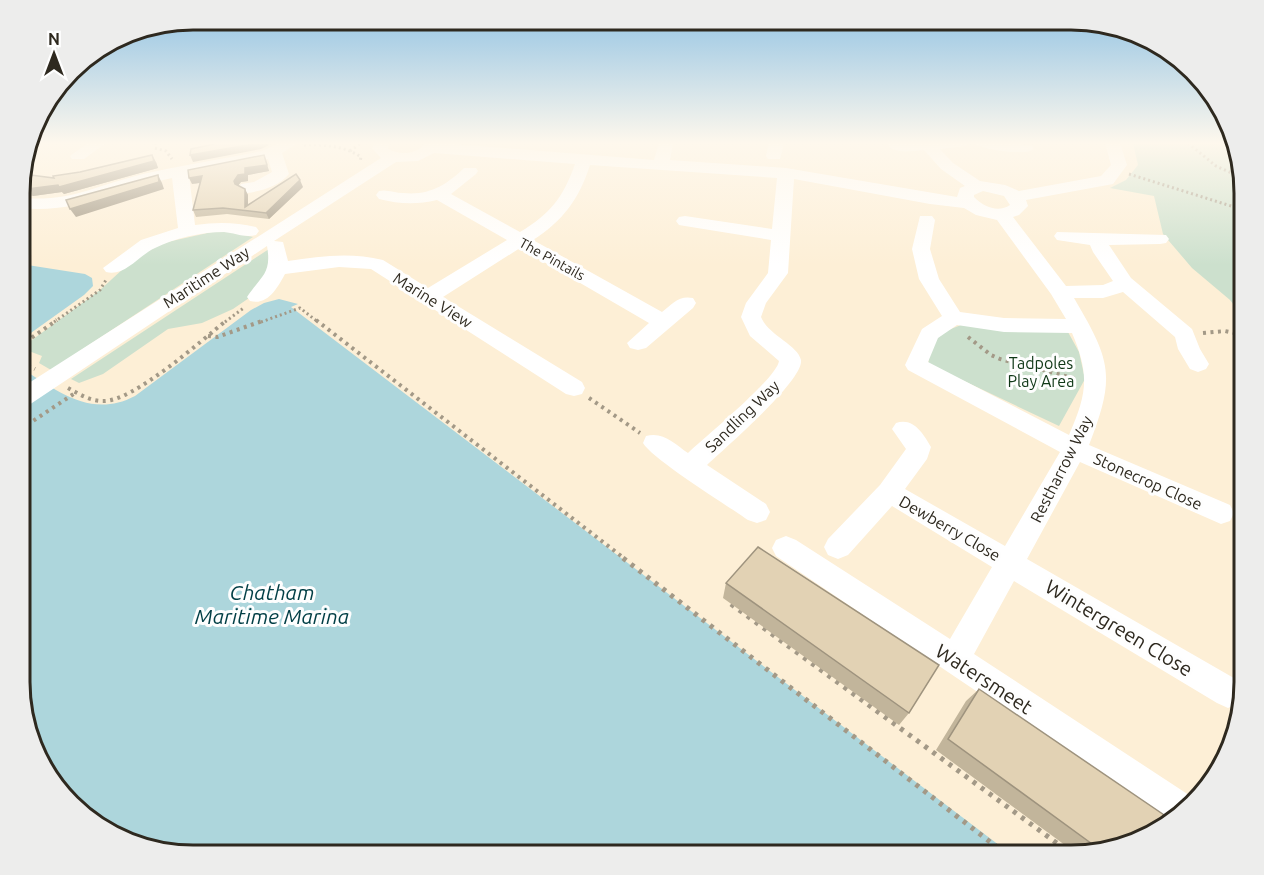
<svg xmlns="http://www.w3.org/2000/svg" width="1264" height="875" font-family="Ubuntu,sans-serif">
<rect width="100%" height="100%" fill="#fdefd6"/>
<path fill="#cce0cd" d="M1133 143H1232L1244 182V318L1230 300 1192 268 1163 234 1154 196 1110 188 1126 180 1138 165Z
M212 232H229L253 237 51 370 39 363 42 356 21 348 100 290 135 258 163 243Z
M269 249 274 256 262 289 233 309 202 323 168 329 103 374 79 383 71 379Z
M961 325 1068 332 1079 352 1085 379 1059 426 928 364 933 336Z"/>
<path fill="#add6dc" d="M21 264 85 274 92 278 93 286 84 295 21 340Z
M279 299 298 304 291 307 1012 855H182L88 820 43 769 21 704V368C58 391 91 419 135 396L251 310 264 303Z"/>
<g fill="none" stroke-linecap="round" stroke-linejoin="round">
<path stroke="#a39987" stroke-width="3" stroke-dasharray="2 3" stroke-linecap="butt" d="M155 143V148L166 151 172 159
M1188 143 1216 166 1243 178
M304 145C323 144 345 146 361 157L360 162
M350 151 361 143
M1129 174 1244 210
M54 322 100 290 106 280
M225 322 245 307
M261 322 300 308 318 322"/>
<path stroke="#a39987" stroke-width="4" stroke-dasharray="3 4.5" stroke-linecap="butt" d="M316 320 625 559
M1203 333 1225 331 1244 335
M208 336 217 337 265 320
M968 337 991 355 1000 359 1077 379
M21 348 27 341 57 320
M21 362 35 369
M68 388C79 394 90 401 103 401 133 402 202 340 227 320
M589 398 640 433
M21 429 75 393"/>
<path stroke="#a39987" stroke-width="5" stroke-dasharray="4 6" stroke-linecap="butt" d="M623 558 1007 855
M731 604 1073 855"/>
<path fill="#fff" fill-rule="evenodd" d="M88 143H106L84 159H72L70 156Z
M279 143H298L282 153 289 174C279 186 262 191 247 193L239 188 241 184 254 182 272 172 268 159 189 175 195 225C217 222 235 222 256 227L259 231 256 235C245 238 235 233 224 232 202 232 175 238 155 248 139 255 125 277 106 272L103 268 141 240 178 228 172 178C119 189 77 214 21 208V198C72 202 97 185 143 174 183 165 223 159 262 151Z
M375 143H389L388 149C402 156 416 154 426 143H441L654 160 659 143H673L670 160 786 168 957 197 960 188 965 186 941 169 924 150C910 151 894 155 886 143H968L966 146 940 149 953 163 980 181 1005 185 1019 191 1101 176 1111 165 1105 143H1120L1127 165 1113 184 1026 200 1028 206 1019 215 1013 217 1066 286 1103 285 1113 281 1093 252 1090 245 1057 240 1054 236 1057 232 1166 235 1169 239 1166 243 1160 244 1109 245 1131 278 1192 329 1200 349 1209 364 1206 369 1198 372 1190 369 1178 349 1175 337 1123 292 1103 298H1074C1111 361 1116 376 1089 445L1230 505 1234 513 1230 521 1221 524 1080 462 1027 559 1239 681 1244 692 1239 703 1228 708 1217 703 1014 581 974 654 1195 799 1169 821 776 556 772 548 776 540 786 536 796 540 950 639 992 567 892 506 848 555 838 559 828 555 824 547 828 539 880 485 906 449 892 429 896 423C913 417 923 433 931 447L927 459 905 489 1005 546 1060 452 908 370 905 365 922 329 942 316 919 279 912 249 920 216H932L935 220 930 249 939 279 960 312 1004 318 1066 319 1051 294 997 220 976 215 964 208 930 204 794 179 788 273 766 303 761 317C768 335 798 345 801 360 804 380 724 449 707 465L766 504 770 512 766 520 757 523 748 520C728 506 652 459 643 443L646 436C663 431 675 444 688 453 705 437 777 378 779 361L750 336 741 317 746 303 768 273 771 240 685 226 679 225 676 221 679 217 685 216 772 229 777 178 590 165C579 199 563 221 533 240L662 312C672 304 679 295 693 298L696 303 693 308 646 348 638 350 630 348 627 343 649 323 520 248 443 297 582 382 585 388 582 394 574 396 566 394 371 269 339 267 285 274C278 287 268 306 250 301L247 297C261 276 272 274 267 246L29 405 21 407V388L381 158 372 148ZM434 153 575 164C563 198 550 214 520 232L451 194 476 174 478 171 476 168H464C447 185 428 196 403 193 395 193 387 189 379 191L376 195 379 199C399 204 416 205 437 200L507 240 428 288 383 260C351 252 320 256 288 261L283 242 274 241 396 162 418 161ZM983 191 1004 196 1010 205C998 213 984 207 974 197V195ZM957 325 1004 332 1072 333C1090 375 1087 394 1069 435L928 362 938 338Z
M769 143H784L780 159H768L766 156Z
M975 143H1014L1032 146 1034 149C1027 156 982 150 975 143Z"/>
</g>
<path fill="#c2b59b" d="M156 162 158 168 64 194 62 192 33 196 21 195V176L54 178Z
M266 162 269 171 248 175V181L241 182 238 185 245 189 248 195V205L303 187 269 219 227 214 196 217 193 210 200 183 192 184Z
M726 583 909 713 899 725 723 598Z
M979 689 1148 837 1077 854 936 750 966 701Z"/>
<path fill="#9e937e" d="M259 143H268L269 145 261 149 193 162 190 155Z
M152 155 156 162 158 168 64 194 62 192 33 196 27 189Z
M264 155 269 171 248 175V181L241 182 237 187 234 181 238 175 245 168Z
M158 175 162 183 164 189 76 217 70 209Z
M202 176 205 182 192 184 189 178Z
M300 180 303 187 269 219 266 213Z
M245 189 248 195V211L245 207Z"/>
<path fill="#e2d2b4" stroke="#9e937e" stroke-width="1.5" d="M219 143H259L190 155 191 149Z
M152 155 154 161 59 187 58 185 27 189 21 188V176L23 174 54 178 53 176 80 172Z
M264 155 267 165 245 168V174L238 175 234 181 235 184 245 189V207L296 174 300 180 266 213 223 208 193 210 202 176 189 178 188 170Z
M158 175 159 182 70 209 66 200Z
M758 547 939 665 909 713 726 583Z
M979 689 1170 819 1148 837 1099 849 948 739Z"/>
<linearGradient id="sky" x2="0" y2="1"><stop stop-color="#90c2e3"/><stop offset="0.54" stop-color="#fef8ed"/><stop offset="1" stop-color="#fef8ed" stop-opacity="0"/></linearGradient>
<rect width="1264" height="265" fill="url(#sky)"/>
<g text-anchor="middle" stroke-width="6" stroke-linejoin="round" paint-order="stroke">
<g font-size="14" fill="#2e291f" stroke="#fefefe">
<text transform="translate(552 259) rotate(29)" y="5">The Pintails</text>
</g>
<g font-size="16" fill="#2e291f" stroke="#fefefe">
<text transform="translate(206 277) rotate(-33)" y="6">Maritime Way</text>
<text transform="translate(433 300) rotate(32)" y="6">Marine View</text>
<text transform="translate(742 416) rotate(-44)" y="6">Sandling Way</text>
<text transform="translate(1061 469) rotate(-63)" y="6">Restharrow Way</text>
<text transform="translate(1148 481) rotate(24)" y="6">Stonecrop Close</text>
<text transform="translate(950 528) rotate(30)" y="6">Dewberry Close</text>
</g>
<g font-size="16" fill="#103817" stroke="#fefefe">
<text x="1041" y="369">Tadpoles<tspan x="1041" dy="18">Play Area</tspan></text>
</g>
<g font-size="20" fill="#2e291f" stroke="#fefefe">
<text transform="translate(1119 628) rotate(31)" y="7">Wintergreen Close</text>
<text transform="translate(984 679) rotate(33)" y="7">Watersmeet</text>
</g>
<g font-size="21" font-style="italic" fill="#003e45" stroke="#fefefe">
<text x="272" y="600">Chatham<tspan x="272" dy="24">Maritime Marina</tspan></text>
</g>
</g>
<path d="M0 0H1264V875H0ZM193 30H1071A163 163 0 0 1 1234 193V682A163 163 0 0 1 1071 845H193A163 163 0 0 1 30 682V193A163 163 0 0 1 193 30Z" fill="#ededec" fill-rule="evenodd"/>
<path fill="none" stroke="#2e291f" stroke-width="3" d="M193 30H1071A163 163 0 0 1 1234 193V682A163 163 0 0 1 1071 845H193A163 163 0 0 1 30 682V193A163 163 0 0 1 193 30Z"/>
<g transform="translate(54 54)" stroke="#fefefe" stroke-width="4.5" paint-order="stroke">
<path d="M0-4.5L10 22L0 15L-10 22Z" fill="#2e291f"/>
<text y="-9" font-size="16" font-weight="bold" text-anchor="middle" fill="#2e291f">N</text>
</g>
</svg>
